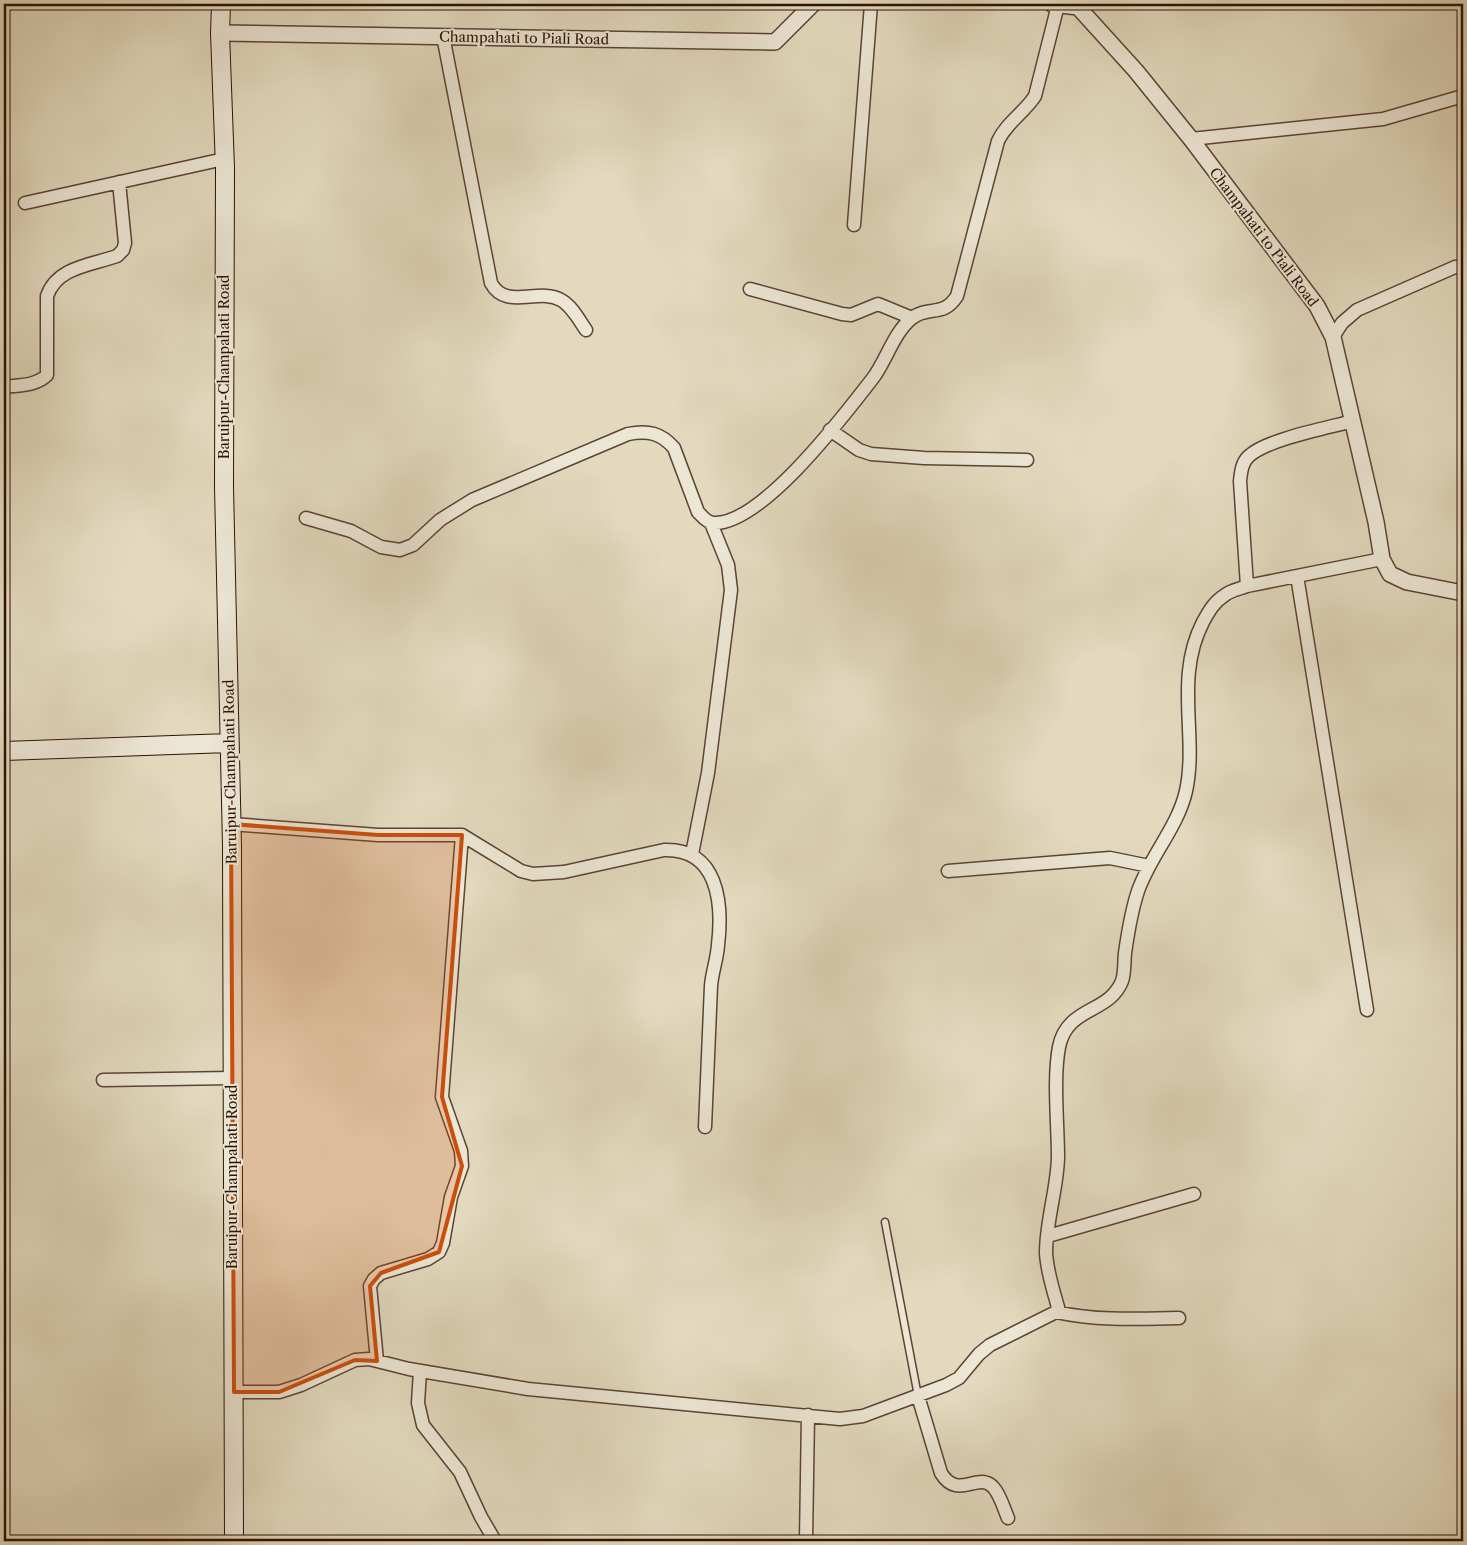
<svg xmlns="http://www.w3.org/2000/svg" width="1467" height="1545" font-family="'Libre Caslon Text',serif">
<rect width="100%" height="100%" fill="#e2d9be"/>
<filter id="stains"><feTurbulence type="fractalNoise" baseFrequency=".004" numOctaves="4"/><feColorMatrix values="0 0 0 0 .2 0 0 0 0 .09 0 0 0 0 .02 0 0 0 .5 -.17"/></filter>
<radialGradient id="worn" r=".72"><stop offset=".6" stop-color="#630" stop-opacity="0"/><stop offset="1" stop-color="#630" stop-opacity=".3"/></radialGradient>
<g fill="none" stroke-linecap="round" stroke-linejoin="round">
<defs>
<path id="service" d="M885 1222 918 1396"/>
<path id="minor" d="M443 36 491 283C506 311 539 287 561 300 572 306 579 320 586 330
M1191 139 1383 119 1463 96
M25 203 224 159
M854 225 871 4
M750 289 842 314 851 315 878 304 912 318
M1333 337 1342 323 1357 310 1455 267 1463 266
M4 387C19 385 36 386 47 375V296C57 267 91 265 117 256L123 250 125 243 119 182
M830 430 859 450 871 454 924 458 1027 460
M306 518 351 531 381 547 400 550 413 545 440 520 472 500 628 434C648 430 661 433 674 448L698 512C702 516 706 522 713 523 761 526 845 414 873 378 886 361 894 332 912 318 929 305 943 318 957 296L998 141C1007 122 1024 113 1035 96L1058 5
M1297 576 1367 1010
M1247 586 1240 481C1241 472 1242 462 1249 456 1268 439 1327 428 1353 421
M231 824 378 835H462L521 871 533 874 564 872 664 850C718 848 723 903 718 945 717 960 712 972 711 986 709 1033 707 1080 705 1127
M692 854 708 773 731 590 728 565 711 523
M948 871 1110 858 1149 866
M103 1080 232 1078
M1048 1236 1194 1194
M1056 1312C1097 1321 1137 1319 1179 1318
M377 1361 370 1286 374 1279 381 1273 428 1259 439 1252 443 1243 451 1197 462 1166 461 1151 442 1097 462 835
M420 1371 418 1403 423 1425 460 1472 481 1517 495 1541
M234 1392H279L301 1385 355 1360 369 1359 409 1369 528 1389 840 1419 863 1416 946 1385 959 1378 979 1354 990 1345 1056 1312 1058 1307C1053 1290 1047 1271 1046 1253 1046 1221 1057 1190 1058 1158 1058 1125 1053 1079 1059 1047 1067 1006 1109 1014 1122 981 1125 973 1124 962 1125 953 1128 932 1131 912 1138 891 1150 856 1178 827 1186 791 1198 736 1174 678 1203 622 1209 611 1214 602 1225 595 1231 590 1240 589 1247 586L1382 559
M918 1396 941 1473C958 1501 978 1471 993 1487 1000 1494 1004 1509 1008 1518
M806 1541 808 1415"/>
<path id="tertiary" d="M1052 4 1078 7 1136 71 1191 139 1317 306 1333 337 1376 522 1382 559 1390 574 1407 582 1463 593
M220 33 775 42 813 4"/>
<path id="secondary" d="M221 4 220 33 225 168 224 487 232 846 234 1541
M4 751 229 743"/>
</defs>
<use href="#service" stroke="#5c4334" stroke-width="9"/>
<use href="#minor" stroke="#5c4334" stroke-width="15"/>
<use href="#tertiary" stroke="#5c4334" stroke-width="18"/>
<use href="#secondary" stroke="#2f1106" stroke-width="20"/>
<use href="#service" stroke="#ece6d5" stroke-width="6"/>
<use href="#minor" stroke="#ece6d5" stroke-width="12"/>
<use href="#tertiary" stroke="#ece6d5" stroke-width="15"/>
<use href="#secondary" stroke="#ece6d5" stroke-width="18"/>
</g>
<path fill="#cc4e0b" fill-opacity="0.2" stroke="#cc4e0b" stroke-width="4" stroke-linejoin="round" d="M231 824 378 835H462L442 1097 462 1166 439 1252 381 1273 370 1286 377 1361 355 1360 279 1392H234Z"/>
<g text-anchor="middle" stroke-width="4" stroke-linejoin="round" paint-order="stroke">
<g font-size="14" fill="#2f1106" stroke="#ece6d5">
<text transform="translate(524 38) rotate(1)" y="5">Champahati to Piali Road</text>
<text transform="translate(1264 237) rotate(53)" y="5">Champahati to Piali Road</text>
<text transform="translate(224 367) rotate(-90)" y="5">Baruipur-Champahati Road</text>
<text transform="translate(230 772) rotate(-91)" y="5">Baruipur-Champahati Road</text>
<text transform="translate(232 1177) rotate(-90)" y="5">Baruipur-Champahati Road</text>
</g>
</g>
<rect width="1467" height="1545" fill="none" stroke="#e2d9be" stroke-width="20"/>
<rect x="5" y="5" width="1457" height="1535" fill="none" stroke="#2f1106" stroke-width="2.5"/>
<rect x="10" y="10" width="1447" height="1525" fill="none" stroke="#2f1106"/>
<rect width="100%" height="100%" filter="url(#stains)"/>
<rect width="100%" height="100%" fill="url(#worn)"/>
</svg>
